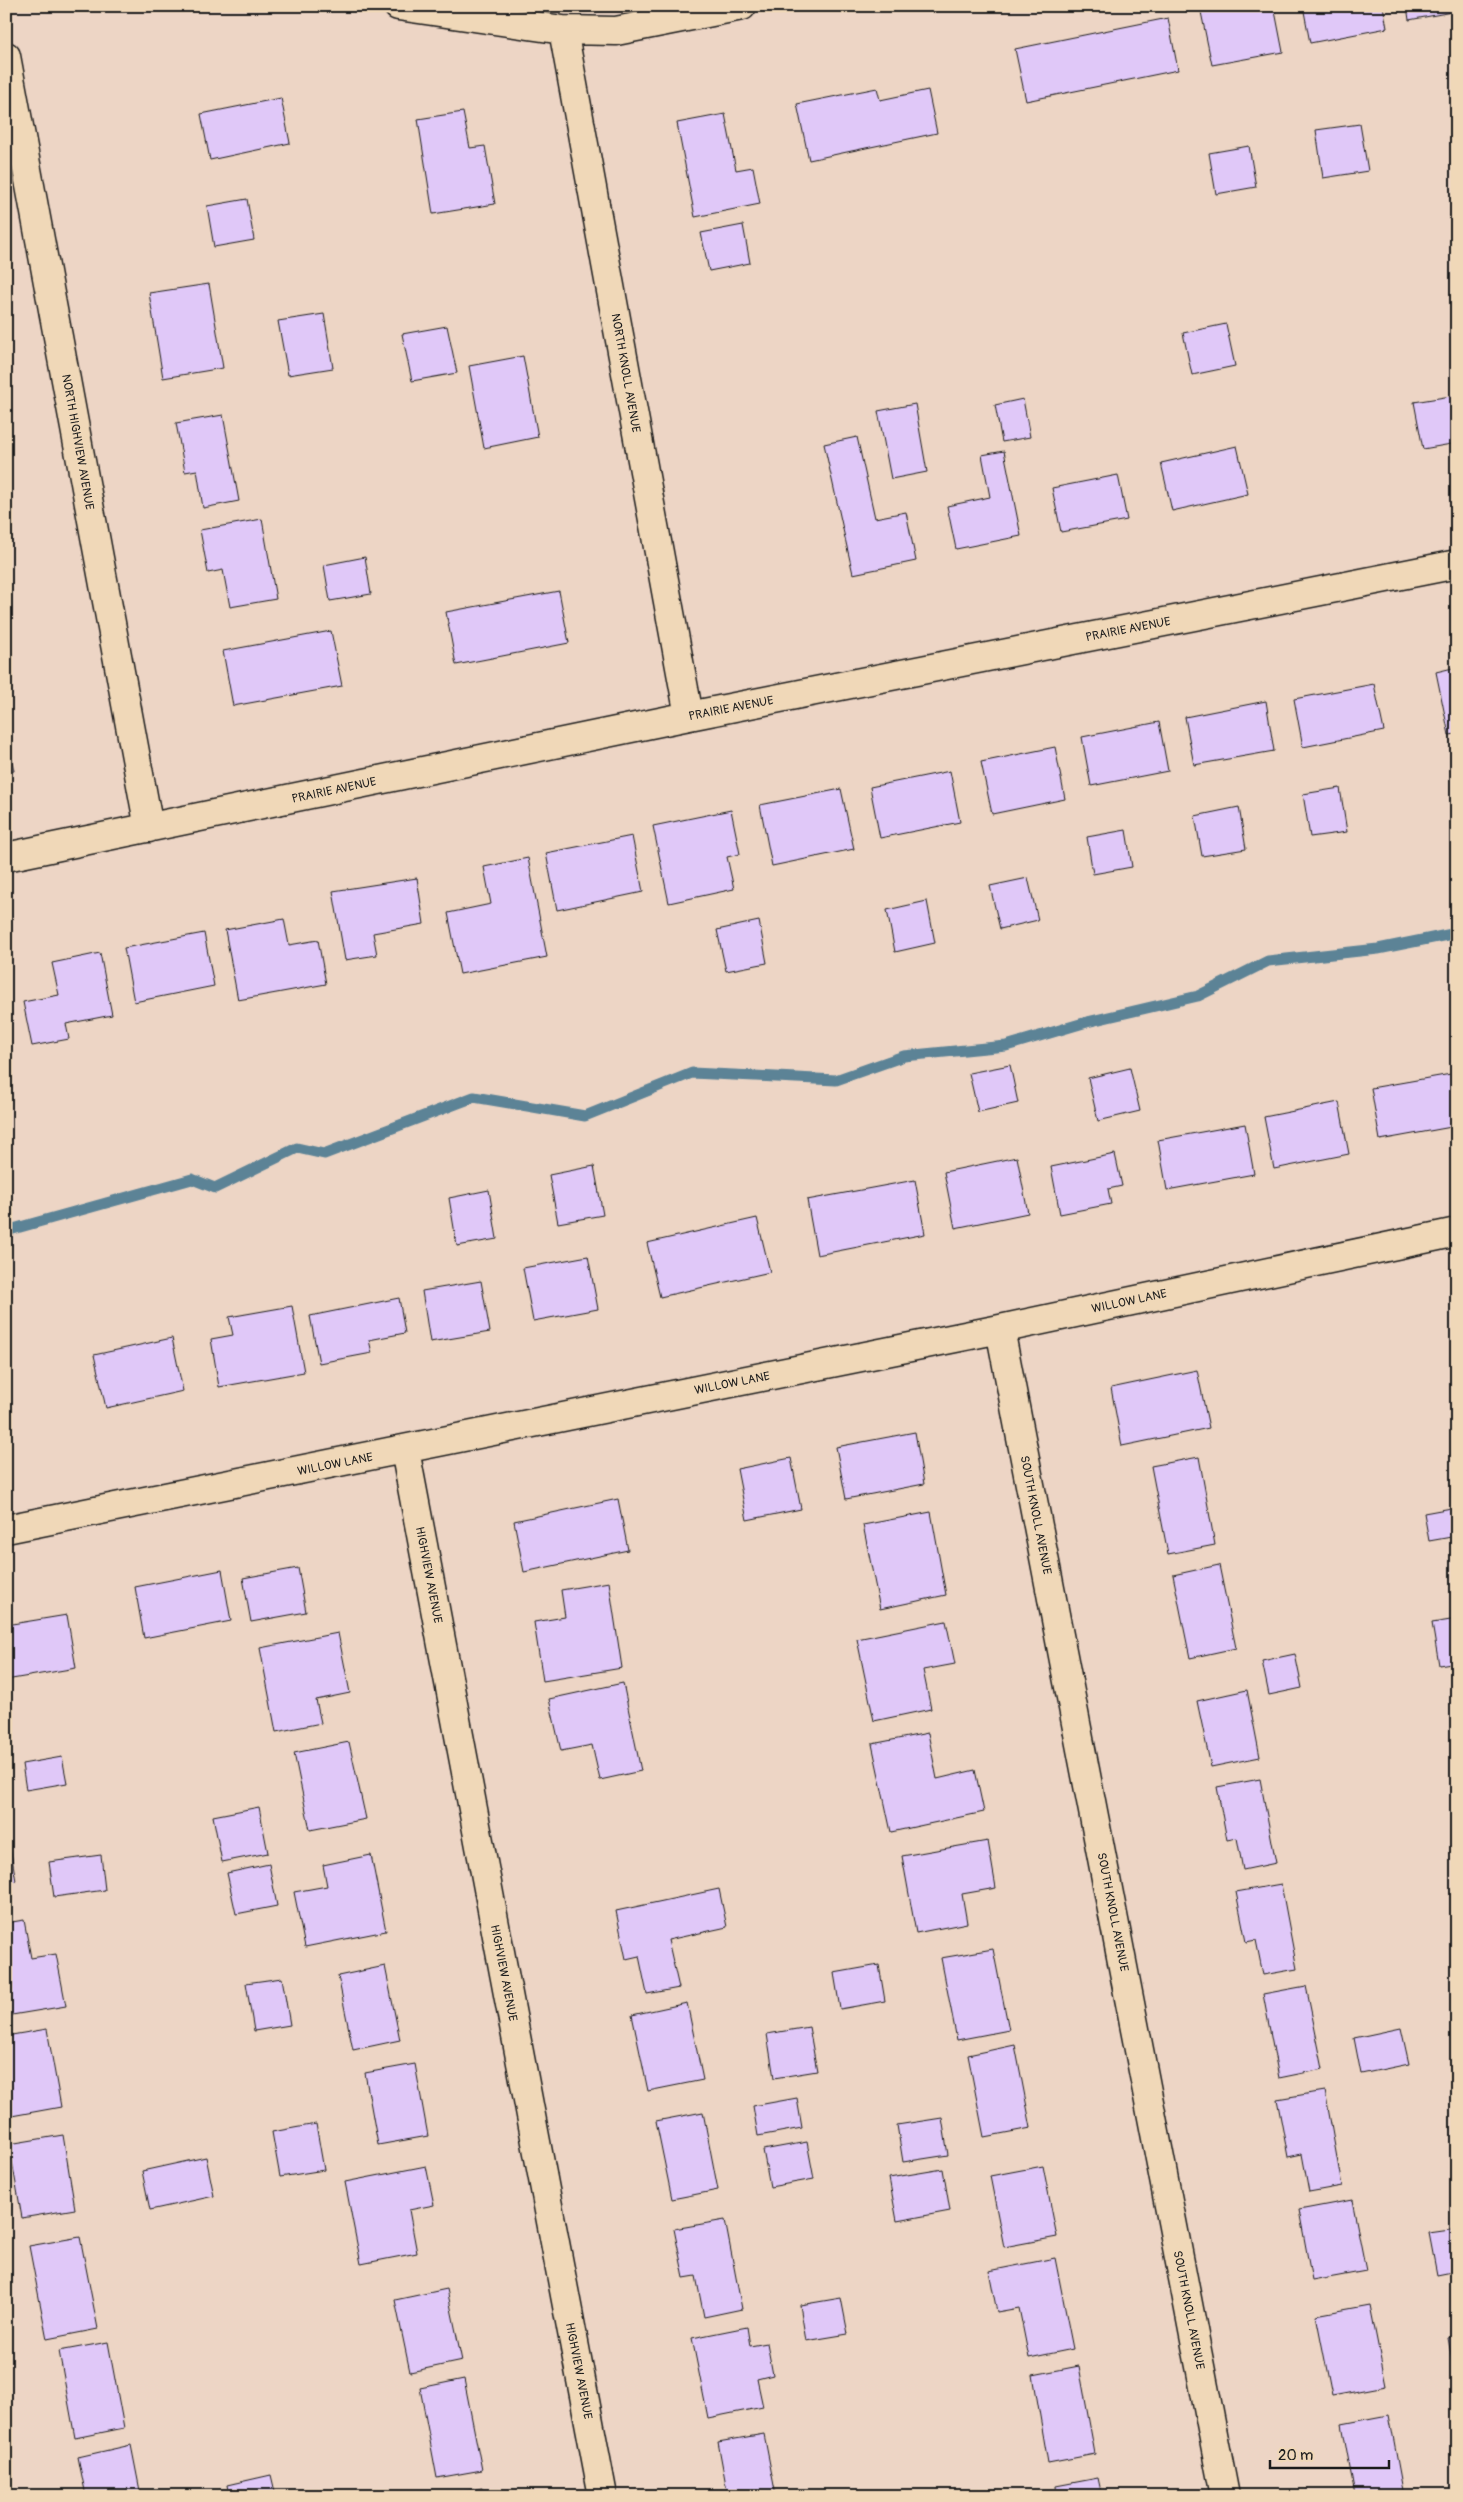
<svg xmlns="http://www.w3.org/2000/svg" width="1463" height="2502" font-family="Pangolin,sans-serif">
<rect width="100%" height="100%" fill="#edd5c5"/>
<filter id="ink" filterUnits="userSpaceOnUse"><feTurbulence type="fractalNoise" baseFrequency=".02" numOctaves="2"/><feDisplacementMap in="SourceGraphic" scale="10" xChannelSelector="R" yChannelSelector="G"/><feConvolveMatrix kernelMatrix="1 2 1 2 8 2 1 2 1" color-interpolation-filters="sRGB"/></filter>
<g filter="url(#ink)">
<g fill="none" stroke-linecap="round" stroke-linejoin="round">
<path stroke="#5c8396" stroke-width="11" d="M6 1231 192 1179 215 1188 297 1148 324 1154 474 1097 585 1116 692 1073 836 1080 904 1056 1006 1046 1087 1022 1198 996 1268 961 1378 949 1457 933"/>
</g>
<path fill="#e0c8f8" stroke="#1c1c1c" d="M1230 6H1274L1283 52 1212 65 1201 12Z
M1303 6H1383L1387 28 1310 43Z
M1407 6H1457V11L1409 20Z
M1168 18 1178 70 1026 101 1015 49Z
M877 88 880 100 928 90 937 133 809 160 797 104Z
M281 98 290 143 210 160 201 114Z
M463 112 470 148 485 146 495 204 433 214 418 119Z
M725 114 736 170 753 167 760 204 695 217 677 123Z
M1360 124 1368 171 1323 178 1316 130Z
M1249 146 1256 187 1216 194 1209 153Z
M247 199 254 240 214 247 207 206Z
M743 225 750 263 709 271 701 233Z
M209 284 223 368 163 378 149 293Z
M324 314 333 368 288 375 278 321Z
M1226 324 1235 366 1192 375 1183 333Z
M447 326 457 373 412 381 402 334Z
M523 356 538 437 484 448 469 366Z
M1457 395V443L1423 449 1414 402Z
M1023 399 1030 437 1002 442 995 405Z
M915 404 927 472 891 479 878 411Z
M223 415 239 501 203 508 197 470 185 472 176 423Z
M857 437 875 518 906 512 916 561 853 574 824 444Z
M1237 446 1248 494 1172 511 1161 463Z
M1004 451 1021 536 956 549 947 506 990 497 982 455Z
M1118 475 1127 520 1061 532 1052 488Z
M262 519 276 599 230 607 223 570 208 573 200 530Z
M365 557 371 594 330 601 324 565Z
M559 591 569 643 456 665 446 612Z
M331 631 342 686 233 706 223 651Z
M1457 667V734L1449 735 1436 672Z
M1374 684 1384 731 1303 747 1294 699Z
M1266 701 1274 751 1194 765 1185 717Z
M1159 722 1168 771 1091 786 1082 737Z
M6 734 14 771 6 772Z
M1055 747 1065 799 992 814 981 762Z
M950 771 960 822 880 838 870 787Z
M1340 788 1347 832 1310 837 1303 794Z
M841 789 854 849 772 866 760 805Z
M1239 807 1246 849 1202 856 1195 816Z
M731 810 740 854 727 857 734 889 669 903 653 826Z
M1126 830 1132 867 1093 874 1087 837Z
M632 836 643 892 557 910 546 853Z
M528 858 547 957 460 974 448 913 491 904 484 867Z
M417 878 424 924 373 933 377 955 345 960 333 891Z
M1028 878 1038 920 1000 929 990 886Z
M927 901 935 943 895 952 887 910Z
M284 919 289 945 318 940 326 984 238 1000 225 930Z
M759 921 767 963 726 971 717 930Z
M204 933 214 986 134 1002 124 948Z
M100 953 112 1015 66 1024 69 1039 32 1046 23 1002 59 995 52 963Z
M1010 1065 1018 1103 978 1112 969 1073Z
M1130 1068 1140 1111 1098 1121 1088 1078Z
M1451 1074 1457 1104V1126L1380 1140 1371 1088Z
M1339 1102 1349 1154 1274 1169 1264 1117Z
M1245 1124 1254 1174 1167 1190 1158 1140Z
M1115 1154 1122 1186 1108 1189 1111 1204 1060 1214 1051 1167Z
M1017 1157 1028 1213 955 1228 944 1172Z
M594 1166 603 1215 558 1223 549 1175Z
M915 1180 925 1234 817 1255 807 1200Z
M489 1190 497 1239 457 1246 449 1198Z
M757 1218 770 1272 660 1297 647 1243Z
M588 1256 598 1309 533 1321 523 1268Z
M481 1281 490 1332 430 1342 422 1291Z
M399 1298 405 1333 369 1340 372 1353 319 1363 310 1316Z
M292 1306 304 1372 219 1387 211 1339 233 1335 229 1317Z
M6 1310 10 1328 6 1329Z
M172 1338 183 1391 106 1408 94 1355Z
M1197 1370 1209 1428 1122 1446 1111 1388Z
M915 1432 924 1484 846 1499 836 1447Z
M1199 1457 1215 1545 1168 1554 1151 1466Z
M791 1458 801 1509 747 1520 737 1469Z
M618 1499 628 1550 524 1572 514 1521Z
M1457 1507V1536L1429 1541 1424 1513Z
M931 1512 946 1595 880 1609 863 1525Z
M1219 1565 1236 1648 1190 1658 1173 1575Z
M298 1568 306 1612 251 1622 243 1578Z
M222 1570 231 1621 144 1638 135 1587Z
M609 1582 622 1668 543 1681 534 1622 565 1617 561 1590Z
M67 1615 76 1668 6 1680V1625Z
M1457 1619V1662L1439 1665 1432 1623Z
M946 1621 955 1664 923 1670 931 1709 874 1721 857 1639Z
M338 1633 350 1693 316 1700 321 1723 276 1732 260 1648Z
M1295 1654 1302 1688 1269 1695 1262 1661Z
M623 1683 641 1771 600 1780 592 1745 561 1751 549 1699Z
M1247 1690 1260 1757 1211 1767 1197 1701Z
M928 1733 937 1779 975 1770 984 1812 891 1832 872 1744Z
M349 1742 366 1819 310 1830 294 1753Z
M62 1757 67 1783 26 1790 22 1764Z
M1260 1779 1276 1863 1243 1870 1237 1838 1227 1840 1217 1787Z
M259 1807 268 1853 222 1862 213 1816Z
M6 1824 16 1881 6 1883Z
M988 1841 996 1888 962 1894 967 1923 916 1933 902 1856Z
M101 1855 105 1890 54 1897 49 1862Z
M371 1855 386 1931 305 1947 294 1892 327 1886 323 1865Z
M269 1864 277 1906 236 1914 227 1873Z
M1281 1884 1297 1969 1263 1975 1256 1940 1246 1942 1236 1892Z
M719 1889 727 1927 668 1940 679 1988 647 1994 639 1956 626 1959 616 1911Z
M24 1920 31 1958 56 1954 66 2006 6 2016V1923Z
M993 1949 1009 2030 957 2040 941 1958Z
M879 1965 885 2001 840 2009 834 1973Z
M385 1966 400 2040 353 2050 338 1976Z
M282 1978 290 2025 254 2031 246 1983Z
M1306 1986 1323 2069 1279 2078 1263 1994Z
M687 2003 703 2080 648 2091 632 2015Z
M809 2027 817 2071 774 2078 767 2034Z
M1401 2028 1409 2064 1361 2074 1354 2038Z
M47 2029 61 2107 6 2117V2036Z
M1015 2045 1031 2128 984 2137 968 2055Z
M415 2064 428 2136 378 2145 365 2073Z
M1325 2091 1342 2186 1309 2192 1302 2154 1288 2157 1277 2099Z
M797 2098 802 2128 758 2136 753 2106Z
M703 2112 718 2190 672 2199 656 2121Z
M942 2118 948 2155 903 2162 897 2125Z
M316 2124 324 2170 280 2177 272 2132Z
M63 2135 75 2209 22 2218 9 2144Z
M807 2142 814 2179 770 2187 763 2150Z
M206 2157 214 2196 150 2210 142 2171Z
M426 2166 434 2205 409 2210 417 2253 361 2264 345 2182Z
M1043 2166 1057 2237 1004 2247 990 2176Z
M943 2169 950 2211 897 2221 889 2178Z
M1352 2200 1366 2271 1312 2281 1299 2210Z
M725 2220 742 2309 704 2317 696 2276 684 2278 674 2229Z
M1457 2229V2271L1437 2275 1429 2233Z
M80 2237 98 2329 47 2339 29 2246Z
M1055 2258 1073 2349 1029 2358 1019 2308 997 2312 989 2271Z
M447 2289 462 2361 410 2372 395 2300Z
M841 2298 848 2334 806 2341 800 2305Z
M1370 2305 1386 2386 1332 2396 1316 2315Z
M747 2327 750 2346 767 2343 773 2375 757 2379 763 2407 708 2418 692 2338Z
M1457 2336V2381H1456L1448 2338Z
M108 2342 124 2428 75 2438 59 2351Z
M1079 2366 1095 2454 1048 2463 1033 2375Z
M464 2379 482 2470 437 2478 420 2388Z
M1389 2415 1404 2496H1355L1342 2424Z
M764 2434 776 2496H728L718 2442Z
M131 2445 141 2496H86L78 2457Z
M271 2475 276 2496H229L227 2485Z
M1098 2478 1102 2496H1057L1056 2486Z
M482 2488 484 2496H440Z"/>
<g fill="none" stroke-linecap="round" stroke-linejoin="round">
<defs>
<path id="street" d="M398 6 563 30 616 31 742 6
M563 30 689 716
M6 56 149 828
M6 857 689 716 1457 564
M1000 1329 1225 2496
M405 1450 603 2496
M6 1529 1000 1329 1457 1232"/>
</defs>
<use href="#street" stroke="#1c1c1c" stroke-width="31"/>
<use href="#street" stroke="#f0d8b8" stroke-width="28"/>
</g>
</g>
<g text-anchor="middle" stroke-width="4" stroke-linejoin="round" paint-order="stroke">
<g font-size="12" fill="#1c1c1c" stroke="#f0d8b8">
<text transform="translate(626 373) rotate(80)" y="4">NORTH KNOLL AVENUE</text>
<text transform="translate(78 442) rotate(80)" y="4">NORTH HIGHVIEW AVENUE</text>
<text transform="translate(1128 629) rotate(-11)" y="4">PRAIRIE AVENUE</text>
<text transform="translate(731 708) rotate(-11)" y="4">PRAIRIE AVENUE</text>
<text transform="translate(334 790) rotate(-12)" y="4">PRAIRIE AVENUE</text>
<text transform="translate(1129 1301) rotate(-12)" y="4">WILLOW LANE</text>
<text transform="translate(732 1383) rotate(-11)" y="4">WILLOW LANE</text>
<text transform="translate(335 1464) rotate(-11)" y="4">WILLOW LANE</text>
<text transform="translate(1036 1515) rotate(79)" y="4">SOUTH KNOLL AVENUE</text>
<text transform="translate(429 1575) rotate(79)" y="4">HIGHVIEW AVENUE</text>
<text transform="translate(1113 1912) rotate(79)" y="4">SOUTH KNOLL AVENUE</text>
<text transform="translate(504 1973) rotate(79)" y="4">HIGHVIEW AVENUE</text>
<text transform="translate(1189 2310) rotate(79)" y="4">SOUTH KNOLL AVENUE</text>
<text transform="translate(579 2371) rotate(79)" y="4">HIGHVIEW AVENUE</text>
</g>
</g>
<rect width="1463" height="2502" fill="none" stroke="#f0d8b8" stroke-width="25"/>
<rect x="12" y="12" width="1438" height="2477" fill="none" stroke="#1c1c1c" stroke-width="2" filter="url(#ink)"/>
<path d="M1270 2460v8h119v-8" fill="none" stroke="#1c1c1c" stroke-width="2.5"/>
<text x="1278" y="2460" font-size="15" fill="#1c1c1c" stroke="#f0d8b8" stroke-width="4" paint-order="stroke">20 m</text>
</svg>
